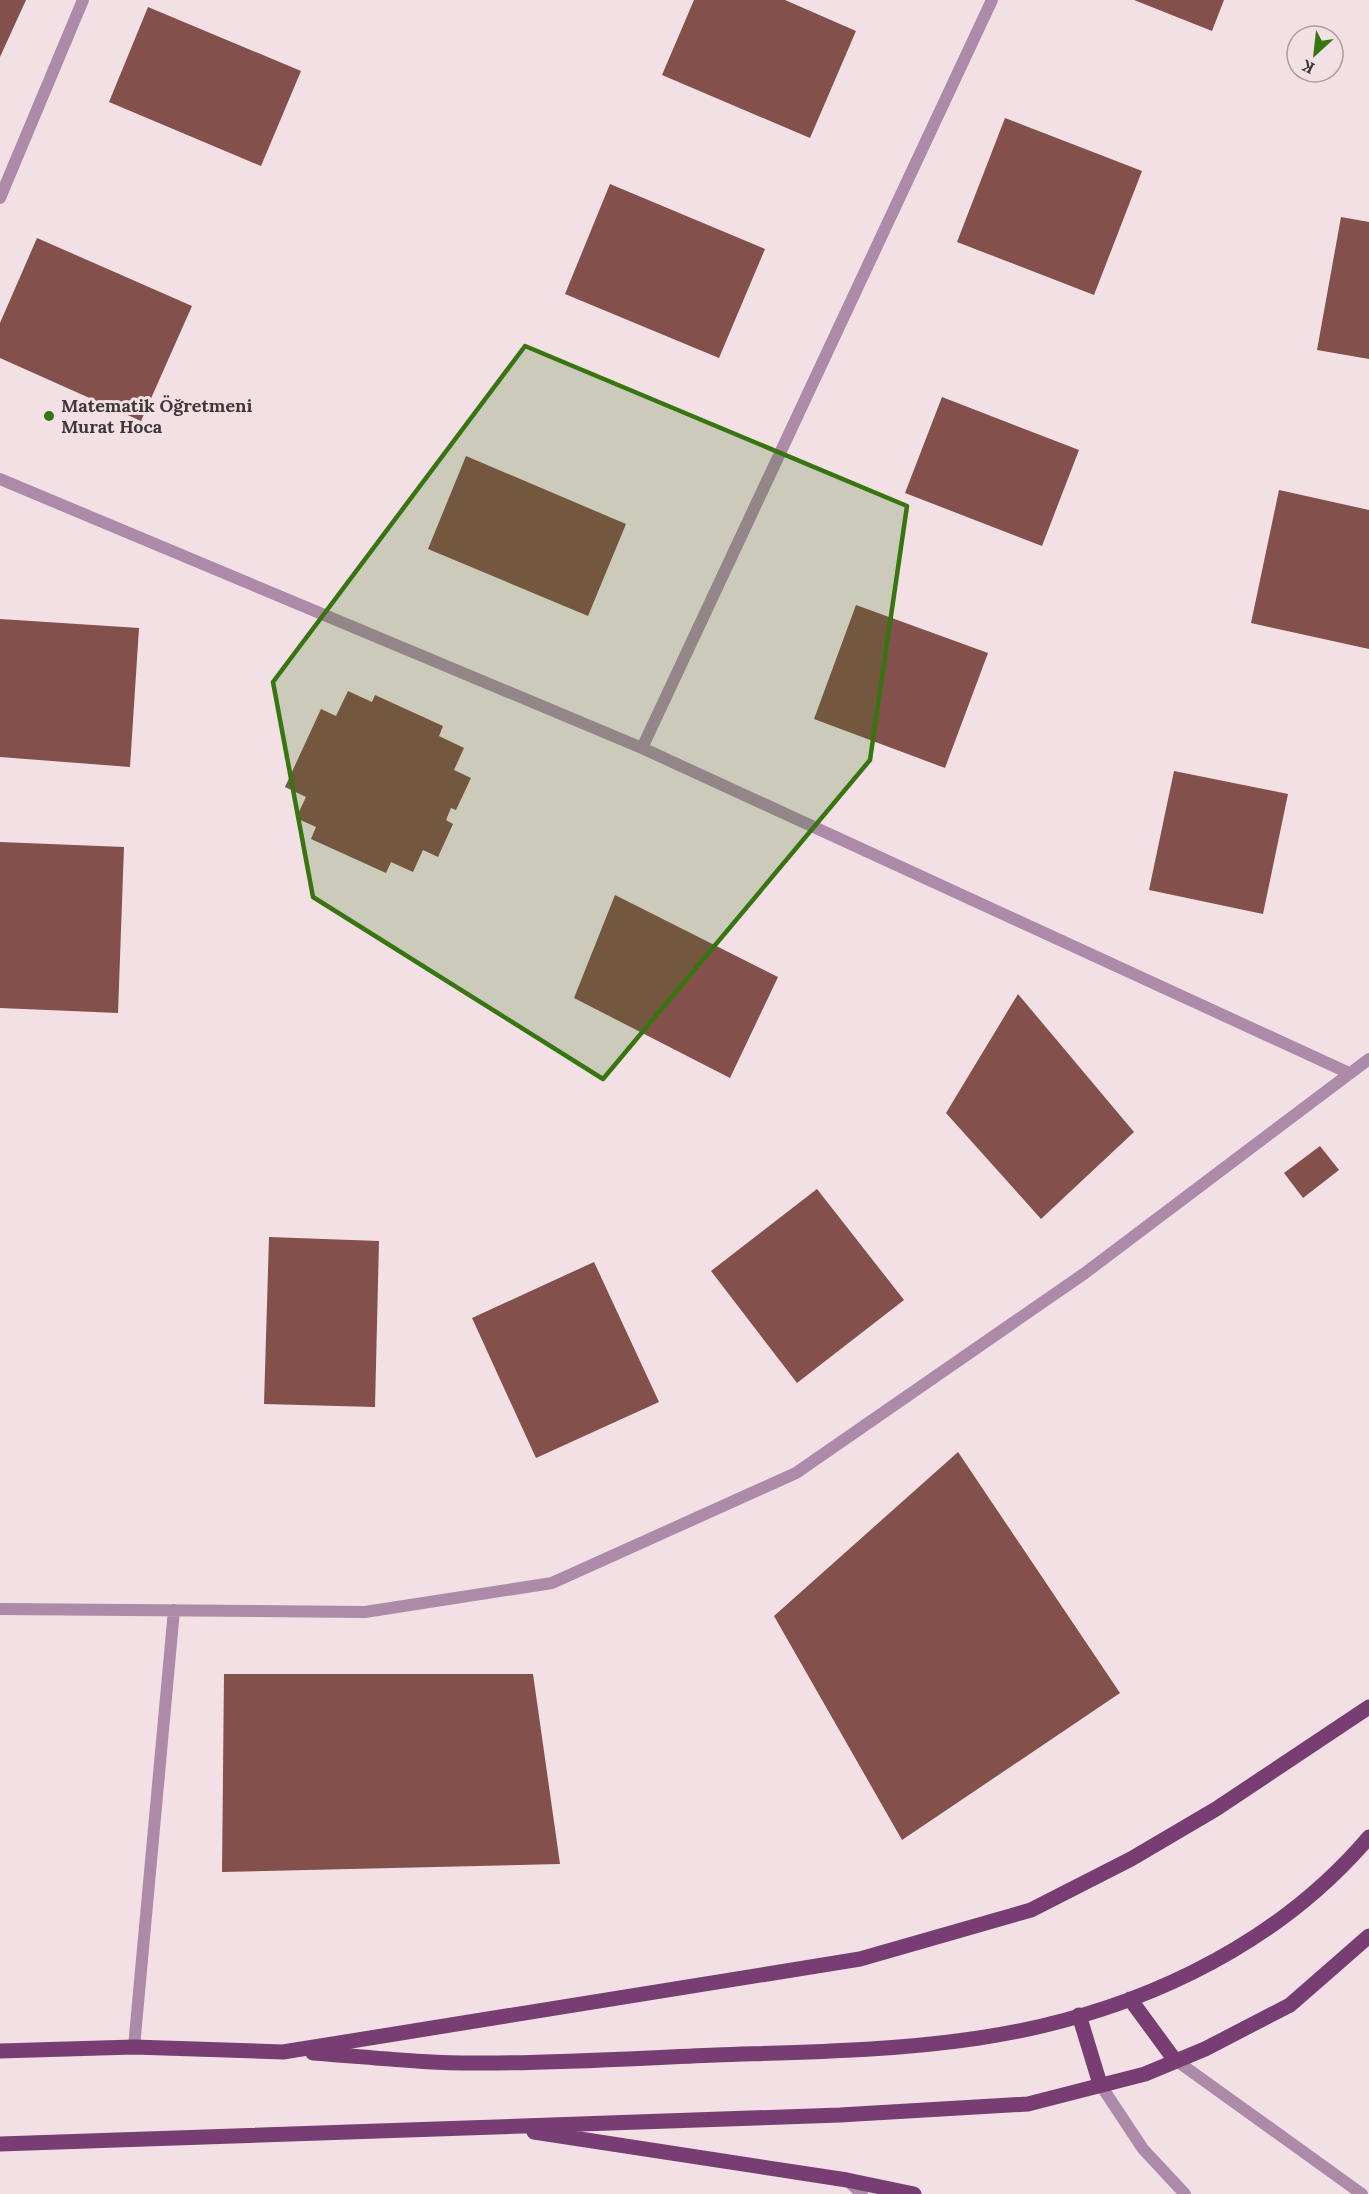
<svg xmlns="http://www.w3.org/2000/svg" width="1369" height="2194" font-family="Lora,serif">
<rect width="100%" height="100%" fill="#f2e0e5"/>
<path fill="#84504b" d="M0 0H26L0 57Z
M694 0H785L856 31 810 138 662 75Z
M1134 0H1224L1212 31Z
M148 7 301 71 261 166 109 102Z
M1005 118 1142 171 1094 295 957 242Z
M610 184 765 249 719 358 565 294Z
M1341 217 1369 222V359L1317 350Z
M37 238 192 306 141 421 0 358V323Z
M942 397 1079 450 1042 546 905 493Z
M466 456 626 524 588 616 428 549Z
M1279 490 1369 510V649L1251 623Z
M856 605 988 653 945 768 814 719Z
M0 619 139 628 130 767 0 757Z
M348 691 372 702 375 695 443 726 439 736 464 748 454 770 471 778 456 810 451 808 446 820 453 824 438 857 423 850 413 872 391 862 386 873 311 839 316 827 296 818 306 797 285 787 321 709 336 716Z
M1174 771 1288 794 1263 914 1149 890Z
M0 842 124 847 118 1013 0 1008Z
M615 895 778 977 730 1078 574 998Z
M1018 994 1134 1132 1041 1219 946 1113Z
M1320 1146 1339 1170 1303 1198 1284 1173Z
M817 1189 904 1300 797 1383 711 1271Z
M269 1237 379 1241 375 1407 264 1404Z
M594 1262 659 1402 536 1458 472 1318Z
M958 1452 1120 1693 902 1840 774 1616Z
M224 1674H533L560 1864 222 1872Z"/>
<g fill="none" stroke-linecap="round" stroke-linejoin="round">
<path stroke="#ac8aa8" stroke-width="12" d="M0 198 83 0
M0 479 642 748 1349 1073
M642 748 992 0
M0 1609 365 1612 552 1583 796 1473 1085 1273 1369 1059
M134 2047 174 1610
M847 2180 862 2194"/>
<path stroke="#ac8aa8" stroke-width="12" d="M1174 2059 1362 2194
M1100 2084 1143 2149 1185 2194"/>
<path stroke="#783d73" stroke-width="15" d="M1130 1999 1174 2059
M1079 2015 1100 2084
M0 2051 134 2047 283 2052 860 1959 1031 1910 1131 1859 1216 1809 1369 1707
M313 2053C370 2057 429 2064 486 2063 563 2063 639 2058 716 2055 804 2052 892 2051 979 2038 1126 2016 1271 1952 1369 1837
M534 2132 847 2180 914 2194
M0 2144 840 2115 1028 2104 1145 2074 1205 2049 1290 2005 1369 1936"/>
</g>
<path fill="#377510" fill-opacity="0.2" stroke="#377510" stroke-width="4.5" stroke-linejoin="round" d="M525 346 907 506 870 760 603 1079 313 897 273 682Z"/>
<circle fill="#377510" stroke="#f2e0e5" stroke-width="2" cx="49" cy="416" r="6"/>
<g text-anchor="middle" stroke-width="6" stroke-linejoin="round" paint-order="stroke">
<g font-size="18" font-weight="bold" fill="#3e3739" stroke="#f2e0e5" text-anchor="start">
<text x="61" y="412">Matematik Öğretmeni<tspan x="61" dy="21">Murat Hoca</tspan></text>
</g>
</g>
<g transform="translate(1315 54) rotate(207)"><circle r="28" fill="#f2e0e5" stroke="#aa9ca0" stroke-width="1.5"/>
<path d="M0-4.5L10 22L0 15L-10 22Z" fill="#377510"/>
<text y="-9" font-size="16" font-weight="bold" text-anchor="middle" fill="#3e3739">K</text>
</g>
</svg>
